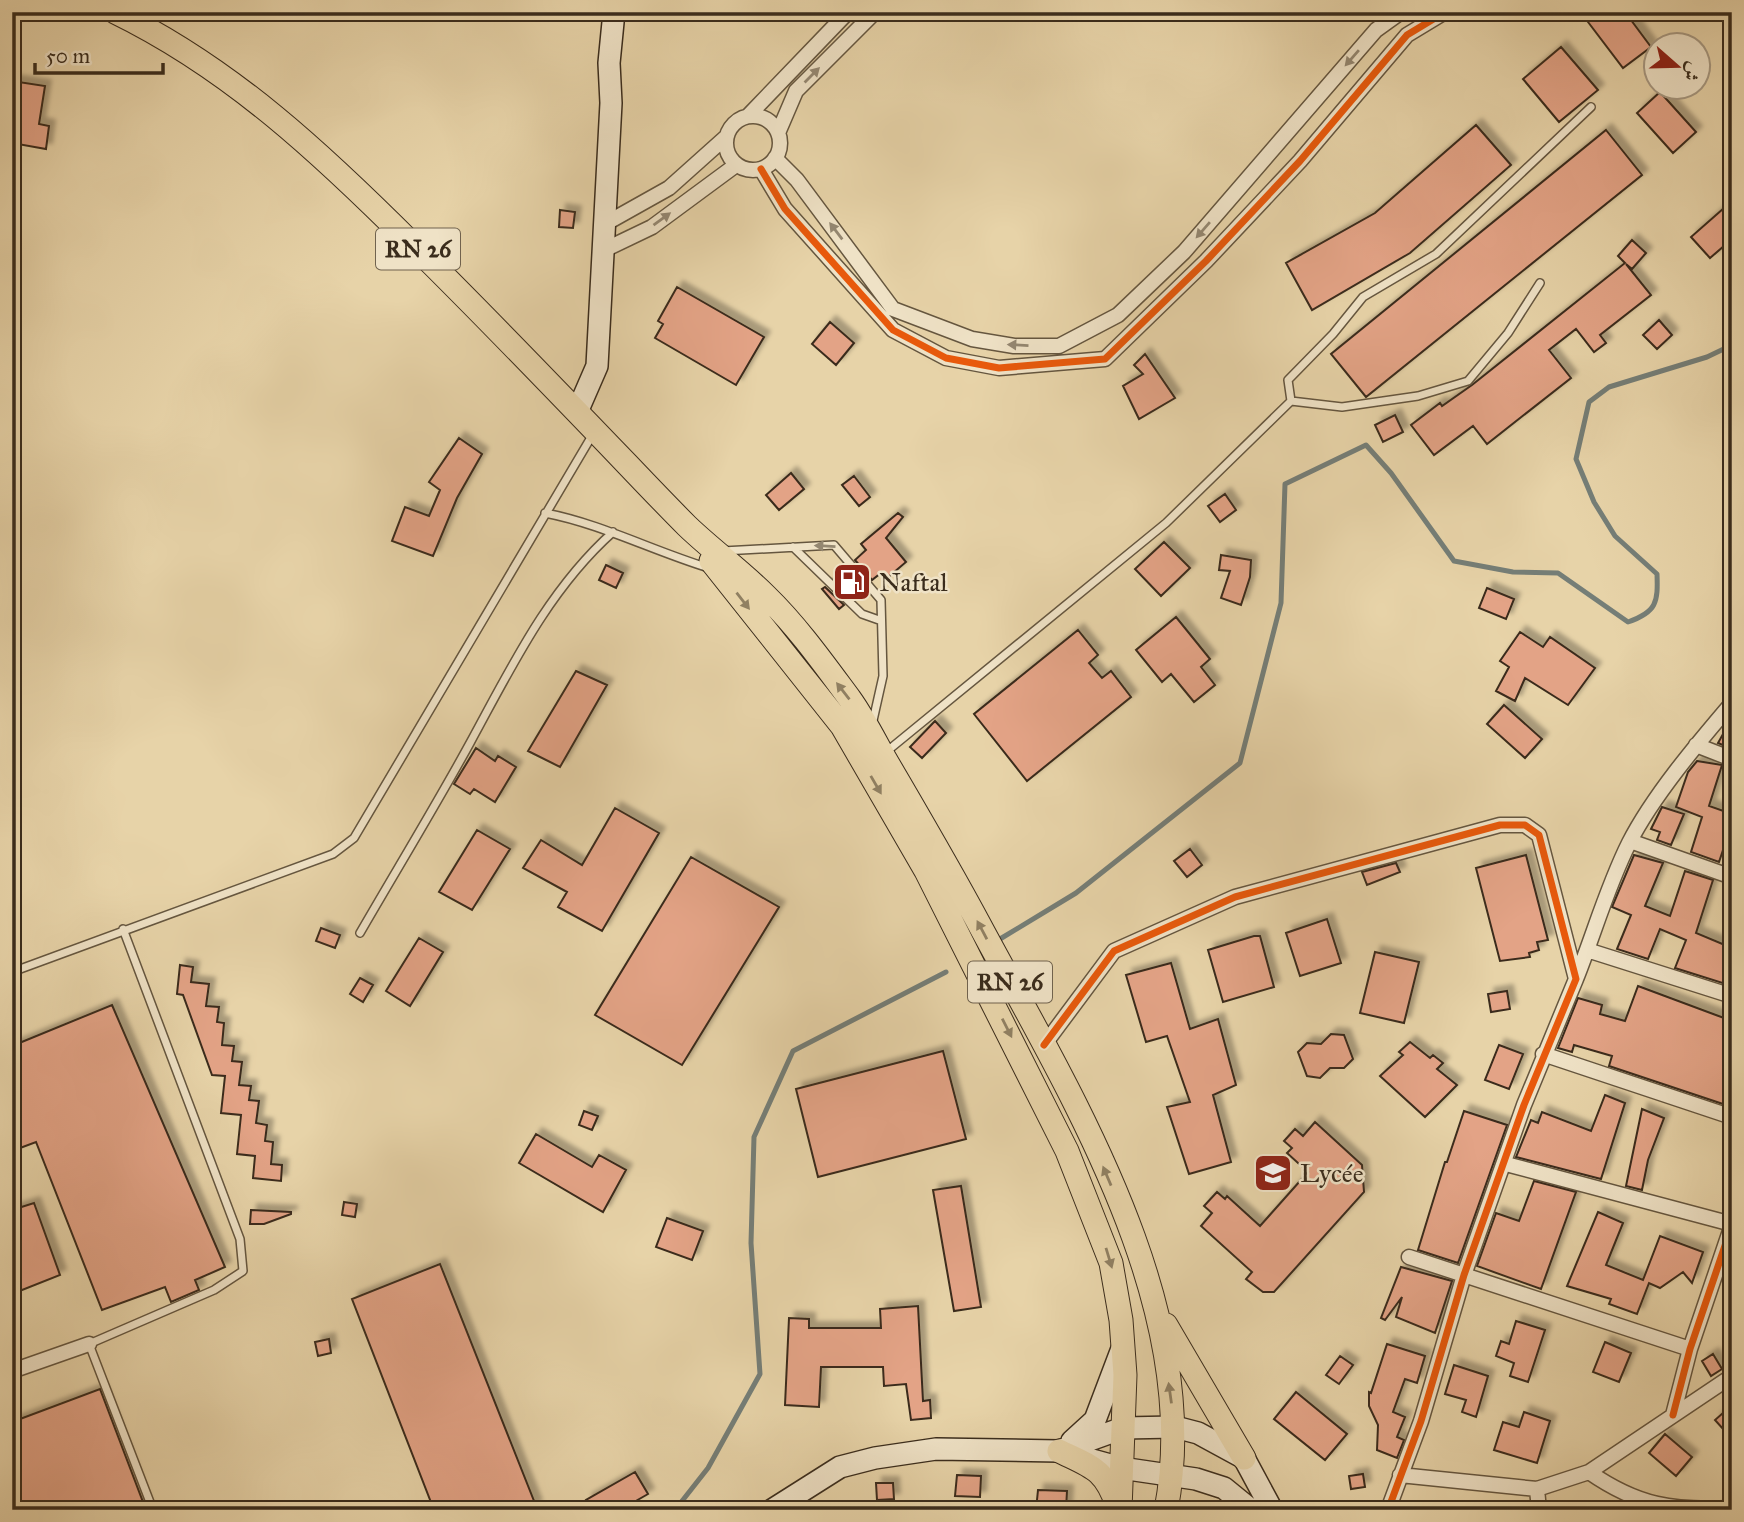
<svg xmlns="http://www.w3.org/2000/svg" width="1744" height="1522" font-family="'IM FELL Great Primer',Amiri,serif">
<defs>
<filter id="shadow"><feDropShadow dx="6" dy="-6" stdDeviation="2" flood-color="#0004"/></filter>
</defs>
<rect width="100%" height="100%" fill="#e7d3a8"/>
<filter id="stains"><feTurbulence type="fractalNoise" baseFrequency=".00286" numOctaves="4"/><feColorMatrix values="0 0 0 0 .2 0 0 0 0 .09 0 0 0 0 .02 0 0 0 .5 -.17"/></filter>
<radialGradient id="worn" r=".72"><stop offset=".6" stop-color="#630" stop-opacity="0"/><stop offset="1" stop-color="#630" stop-opacity=".3"/></radialGradient>
<g fill="none" stroke-linecap="round" stroke-linejoin="round">
<path stroke="#757e77" stroke-width="5" d="M1000 939 1076 893 1240 763 1281 603 1285 484 1366 445 1391 473 1454 561 1513 572 1558 573 1628 622C1657 612 1658 602 1657 574L1615 536 1594 502 1576 459 1589 402 1609 387 1707 357 1732 345
M675 1510 708 1468 760 1374 751 1243 754 1137 793 1051 946 972"/>
</g>
<path fill="#e3a386" stroke="#3a2c1c" stroke-width="2" filter="url(#shadow)" d="M1593 12H1625L1651 47 1623 68 1585 18Z
M1561 47 1598 90 1559 122 1523 79Z
M12 81 45 86 39 124 49 126 46 149 12 143Z
M1660 92 1696 132 1673 153 1637 113Z
M1476 125 1511 165 1410 253 1312 310 1286 263 1375 213Z
M1606 130 1642 175 1366 397 1331 354Z
M1732 201V239L1710 258 1691 237Z
M560 210 575 212 573 228 559 227Z
M1632 240 1646 253 1632 269 1626 264 1651 295 1600 335 1606 343 1594 352 1576 329 1549 350 1571 378 1487 444 1473 426 1434 455 1411 425 1440 403 1442 406 1472 385 1625 263 1618 256Z
M677 287 764 337 736 385 655 338 663 324 658 321Z
M1659 320 1672 335 1657 349 1643 335Z
M830 322 854 343 836 365 812 344Z
M1145 354 1175 398 1139 419 1123 386 1143 374 1134 365Z
M1395 415 1403 432 1383 442 1375 425Z
M459 438 482 454 457 498 433 556 392 541 405 507 429 516 440 490 429 482Z
M791 473 804 489 779 510 766 495Z
M854 476 870 497 859 506 842 485Z
M1225 494 1236 510 1220 522 1208 506Z
M898 513 903 517 886 538 906 562 886 579 881 573 872 580 855 560 866 550 861 544Z
M1164 542 1190 568 1161 596 1135 569Z
M1221 555 1251 560 1250 577 1241 605 1221 598 1230 571 1219 570Z
M606 565 623 573 616 588 599 580Z
M846 568 863 588 853 597 834 578Z
M825 587 844 605 839 609 822 589Z
M1487 588 1514 599 1506 619 1479 608Z
M1176 617 1210 659 1201 667 1215 685 1194 702 1171 674 1162 682 1136 650Z
M1078 630 1098 655 1089 663 1102 678 1111 671 1131 697 1027 781 974 714Z
M1520 632 1543 647 1550 637 1595 668 1568 705 1525 678 1515 701 1496 691 1509 667 1500 661Z
M576 671 607 685 560 767 528 751Z
M1504 705 1542 739 1525 758 1487 724Z
M1732 718V749L1718 743Z
M935 721 946 733 922 758 910 747Z
M476 748 495 761 498 756 516 767 495 802 474 789 470 794 454 784Z
M1697 761 1722 765 1709 806 1732 814V823L1719 862 1691 852 1702 817 1676 807 1688 772Z
M1662 807 1684 814 1671 845 1657 840 1660 832 1651 829Z
M615 808 659 833 602 931 558 907 567 892 523 868 541 840 582 865Z
M477 830 510 849 472 910 439 892Z
M1190 849 1202 865 1187 877 1174 861Z
M1526 855 1548 940 1537 942 1539 950 1529 953 1530 957 1500 961 1476 868Z
M1634 855 1663 863 1645 906 1670 916 1685 871 1713 880 1696 933 1732 948V986L1675 968 1686 940 1660 929 1648 959 1617 949 1631 915 1612 907Z
M691 857 779 907 682 1065 595 1015Z
M1396 863 1400 872 1367 885 1362 872Z
M1327 919 1341 963 1300 976 1286 933Z
M321 928 340 935 335 948 316 941Z
M1254 936H1260L1274 987 1223 1002 1208 950Z
M419 938 443 952 410 1006 386 991Z
M1375 952 1419 962 1404 1023 1360 1013Z
M1171 963 1190 1029 1218 1019 1236 1085 1213 1095 1231 1162 1189 1174 1167 1107 1190 1102 1167 1036 1146 1042 1126 975Z
M180 965 193 967 191 982 209 984 206 1006 219 1007 217 1022 224 1023 222 1045 234 1046 232 1061 242 1062 239 1085 251 1086 249 1100 259 1101 256 1123 267 1125 265 1141 273 1142 271 1164 282 1165 281 1181 253 1178 255 1156 237 1154 241 1115 221 1113 225 1076 212 1075 183 995 177 994Z
M360 978 373 985 363 1002 350 994Z
M1638 986 1732 1021V1107L1609 1066 1612 1056 1574 1045 1572 1052 1558 1048 1578 998 1602 1005 1600 1014 1625 1021Z
M1507 991 1510 1009 1491 1012 1488 994Z
M112 1005 225 1267 195 1280 199 1290 171 1302 165 1287 102 1310 36 1142 12 1151V1046Z
M1331 1034 1344 1035 1353 1059 1344 1068H1330L1320 1078 1307 1076 1298 1052 1307 1043 1321 1044Z
M1410 1042 1430 1058 1433 1055 1443 1063 1437 1069 1457 1085 1425 1117 1380 1076 1403 1055 1399 1052Z
M1499 1045 1523 1054 1509 1089 1485 1080Z
M943 1051 966 1139 818 1177 796 1089Z
M1605 1095 1625 1103 1601 1179 1516 1157 1531 1120 1538 1123 1542 1112 1591 1131Z
M1642 1109 1664 1118 1648 1160 1642 1190 1626 1186Z
M584 1111 598 1116 592 1130 579 1125Z
M1464 1111 1507 1125 1458 1263 1418 1250 1445 1162H1447Z
M1315 1122 1362 1165 1364 1192 1274 1292H1263L1246 1279 1252 1272 1201 1226 1212 1213 1204 1206 1217 1192 1225 1199 1227 1196 1260 1226 1308 1172 1287 1153 1292 1148 1284 1141 1295 1129 1303 1136Z
M536 1134 592 1167 599 1155 626 1170 603 1212 519 1163Z
M1534 1181 1576 1192 1541 1289 1477 1266 1496 1213 1519 1221Z
M961 1186 981 1307 954 1311 933 1190Z
M344 1202 357 1204 355 1217 342 1215Z
M34 1203 60 1275 12 1294V1210Z
M251 1210 291 1212V1214L264 1224H250Z
M1598 1212 1623 1223 1606 1265 1643 1280 1660 1236 1703 1252 1692 1283 1683 1272 1660 1288 1649 1283 1637 1314 1609 1304 1611 1299 1567 1286Z
M667 1218 703 1231 692 1260 656 1247Z
M440 1264 536 1506 527 1510H434L352 1299Z
M1401 1267 1452 1281 1435 1333 1396 1317 1402 1297 1385 1320 1381 1318Z
M918 1306 923 1401 930 1400 931 1418 911 1420 906 1384 884 1386 883 1367H821L819 1407 785 1405 789 1318 809 1319V1328H881L880 1309Z
M1516 1321 1545 1330 1528 1382 1510 1376 1514 1363 1496 1356 1501 1341 1509 1344Z
M329 1339 331 1353 318 1356 315 1342Z
M1605 1342 1631 1353 1619 1382 1593 1372Z
M1387 1344 1425 1356 1417 1383 1405 1379 1393 1412 1405 1417 1397 1437 1404 1440 1397 1458 1377 1450 1378 1425 1369 1406V1392L1371 1393Z
M1713 1354 1722 1369 1711 1376 1702 1361Z
M1340 1356 1353 1365 1339 1384 1326 1375Z
M1454 1365 1488 1376 1476 1417 1462 1412 1466 1400 1445 1394Z
M100 1389 146 1510H17L12 1499V1422Z
M1296 1392 1347 1434 1325 1460 1274 1419Z
M1732 1405V1439L1715 1420Z
M1524 1412 1550 1421 1537 1463 1494 1450 1503 1422 1519 1427Z
M1665 1434 1692 1457 1676 1476 1649 1453Z
M635 1472 648 1494 620 1510H591L586 1500Z
M1363 1474 1365 1487 1351 1489 1349 1476Z
M957 1475 981 1476 980 1497 955 1496Z
M876 1483H893L894 1499 877 1500Z
M1038 1490 1067 1491 1066 1510H1036Z"/>
<g fill="none" stroke-linecap="round" stroke-linejoin="round">
<defs>
<path id="lane" d="M1291 401 1288 380 1333 334 1363 297 1436 254 1591 107
M1291 401 1342 407 1418 396 1468 381 1508 333 1540 283
M545 513C602 524 653 551 709 568
M793 547 862 614 879 620
M723 551 834 545 881 600 883 676 872 725
M886 752 1166 523 1291 401
M123 929 240 1239 243 1271 214 1290 89 1344 153 1510
M360 933C397 869 435 807 470 743 511 668 548 590 613 532
M12 972 333 854 354 838 593 434"/>
<path id="street" d="M749 115 848 12
M726 143a27 27 0 1 1 54 0a27 27 0 1 1-54 0Z
M778 133 796 91 875 12
M775 158 797 180 893 309 972 339 1014 346H1059L1118 315 1184 252 1376 30 1401 12
M761 169 785 209 893 330 946 358 999 368 1105 359 1206 261 1300 161 1407 35 1445 12
M603 225 669 188 726 137
M602 251 652 227 736 165
M1696 745 1732 759
M1630 841 1732 877
M1587 950 1732 996
M1576 979C1594 934 1607 887 1629 843 1653 796 1697 744 1732 703
M1044 1045 1114 951 1235 897 1500 825H1525L1539 835 1576 979 1524 1105 1464 1275 1421 1421 1388 1510
M1543 1054 1732 1117
M1506 1164 1732 1224
M1409 1257 1690 1349
M12 1371 89 1344
M1673 1415 1690 1349 1732 1225
M1589 1472C1638 1506 1673 1511 1732 1508
M1400 1475 1537 1489 1589 1472 1732 1376
M1537 1489 1539 1510"/>
<path id="secondary" d="M577 412 597 366 611 103 609 63 614 12
M1072 1441 1095 1420 1123 1346
M1059 1451 1123 1428 1175 1427 1198 1433 1244 1458 1272 1510
M772 1510 840 1467 875 1458 936 1449 1059 1451 1121 1468 1196 1479 1224 1488 1251 1510"/>
<path id="primary" d="M115 12C232 69 324 156 414 246 487 318 557 391 627 464 647 485 667 506 687 526 712 550 741 571 766 596 797 626 824 664 850 699 863 717 873 737 884 757 916 812 948 866 978 922 1070 1094 1205 1308 1166 1510
M711 561 842 726 926 871 1067 1151 1111 1263 1121 1320 1125 1375 1120 1510
M1166 1325 1244 1458
M1059 1451C1092 1467 1105 1469 1117 1505"/>
</defs>
<use href="#lane" stroke="#65563f" stroke-width="10"/>
<use href="#street" stroke="#65563f" stroke-width="17"/>
<use href="#secondary" stroke="#3a2c1c" stroke-width="24"/>
<use href="#primary" stroke="#3a2c1c" stroke-width="25"/>
<use href="#lane" stroke="#efe2c6" stroke-width="7"/>
<use href="#street" stroke="#efe2c6" stroke-width="14"/>
<use href="#secondary" stroke="#efe2c6" stroke-width="21"/>
<use href="#primary" stroke="#e7d3a8" stroke-width="23"/>
<defs>
<path id="cycleway" d="M761 169 785 209 893 330 946 358 999 368 1105 359 1206 261 1300 161 1407 35 1445 12
M1044 1045 1114 951 1235 897 1500 825H1525L1539 835 1576 979 1524 1105 1464 1275 1421 1421 1388 1510
M1673 1415 1690 1349 1732 1225"/>
</defs>
<use href="#cycleway" stroke="#efe2c6" stroke-width="11"/>
<use href="#cycleway" stroke="#e8590c" stroke-width="7"/>
</g>
<defs><path id="oneway-solid" d="M-6-.8H1V-3.2L6.5 0L1 3.2V.8H-6Z" transform="scale(1.75)"/></defs>
<g fill="#948771">
<use href="#oneway-solid" transform="translate(1352 58) rotate(131)"/>
<use href="#oneway-solid" transform="translate(812 75) rotate(-45)"/>
<use href="#oneway-solid" transform="translate(662 219) rotate(-36)"/>
<use href="#oneway-solid" transform="translate(1203 230) rotate(131)"/>
<use href="#oneway-solid" transform="translate(836 231) rotate(-127)"/>
<use href="#oneway-solid" transform="translate(1018 345) rotate(-177)"/>
<use href="#oneway-solid" transform="translate(825 546) rotate(-177)"/>
</g>
<g fill="#908062">
<use href="#oneway-solid" transform="translate(743 601) rotate(52)"/>
<use href="#oneway-solid" transform="translate(843 691) rotate(-128)"/>
<use href="#oneway-solid" transform="translate(876 785) rotate(60)"/>
<use href="#oneway-solid" transform="translate(982 930) rotate(-118)"/>
<use href="#oneway-solid" transform="translate(1007 1028) rotate(63)"/>
<use href="#oneway-solid" transform="translate(1107 1176) rotate(-113)"/>
<use href="#oneway-solid" transform="translate(1109 1258) rotate(73)"/>
<use href="#oneway-solid" transform="translate(1170 1393) rotate(-98)"/>
</g>
<defs>
<symbol id="fuel-square" viewBox="-11 -11 22 22"><rect x="-9" y="-9" width="18" height="18" rx="4" fill="#8f2418" stroke="#efe2c6"/><path d="M-5.5-6h7V0h2V4h1.3V-2.5L3-4.5l.8-.8L6-3V5H2.5V1h-1V6h-7ZM-4.2-4.7v3.2H.2V-4.7Z" fill="#fff"/></symbol>
<symbol id="school-square" viewBox="-11 -11 22 22"><rect x="-9" y="-9" width="18" height="18" rx="4" fill="#8f2418" stroke="#efe2c6"/><path d="M0-5L7-2L0 1L-7-2ZM-4 1L0 2.5L4 1V4Q0 6-4 4Z" fill="#fff"/></symbol>
</defs>
<g fill-rule="evenodd">
<use href="#fuel-square" x="830" y="560" width="44" height="44"/>
<use href="#school-square" x="1251" y="1151" width="44" height="44"/>
</g>
<g text-anchor="middle" stroke-width="5" stroke-linejoin="round" paint-order="stroke">
<g fill="#efe2c6" stroke="#70634f" stroke-width="2">
<rect x="376" y="228.5" width="84" height="41" rx="5"/>
<rect x="968" y="961.5" width="84" height="41" rx="5"/>
</g>
<g font-size="24" font-weight="bold" fill="#3a2c1c">
<text x="418" y="257">RN 26</text>
<text x="1010" y="990">RN 26</text>
</g>
<g font-size="26" fill="#3a2c1c" stroke="#efe2c6" text-anchor="start">
<text x="879" y="591">Naftal</text>
<text x="1300" y="1182">Lycée</text>
</g>
</g>
<rect width="1744" height="1522" fill="none" stroke="#e7d3a8" stroke-width="42"/>
<rect x="14" y="14" width="1716" height="1494" fill="none" stroke="#3a2c1c" stroke-width="3.5"/>
<rect x="21" y="21" width="1702" height="1480" fill="none" stroke="#3a2c1c" stroke-width="2"/>
<g transform="translate(1677 66) rotate(110)"><circle r="33" fill="#efe2c6" stroke="#a79982" stroke-width="2"/>
<path d="M0-5L12 26L0 18L-12 26Z" fill="#8f2418"/>
<text y="-10" font-size="19" font-weight="bold" text-anchor="middle" fill="#3a2c1c">ش</text>
</g>
<path d="M35 63v10h128v-10" fill="none" stroke="#3a2c1c" stroke-width="3.5"/>
<text x="46" y="63" font-size="21" fill="#3a2c1c" stroke="#efe2c6" stroke-width="5" paint-order="stroke">50 m</text>
<rect width="100%" height="100%" filter="url(#stains)"/>
<rect width="100%" height="100%" fill="url(#worn)"/>
</svg>
